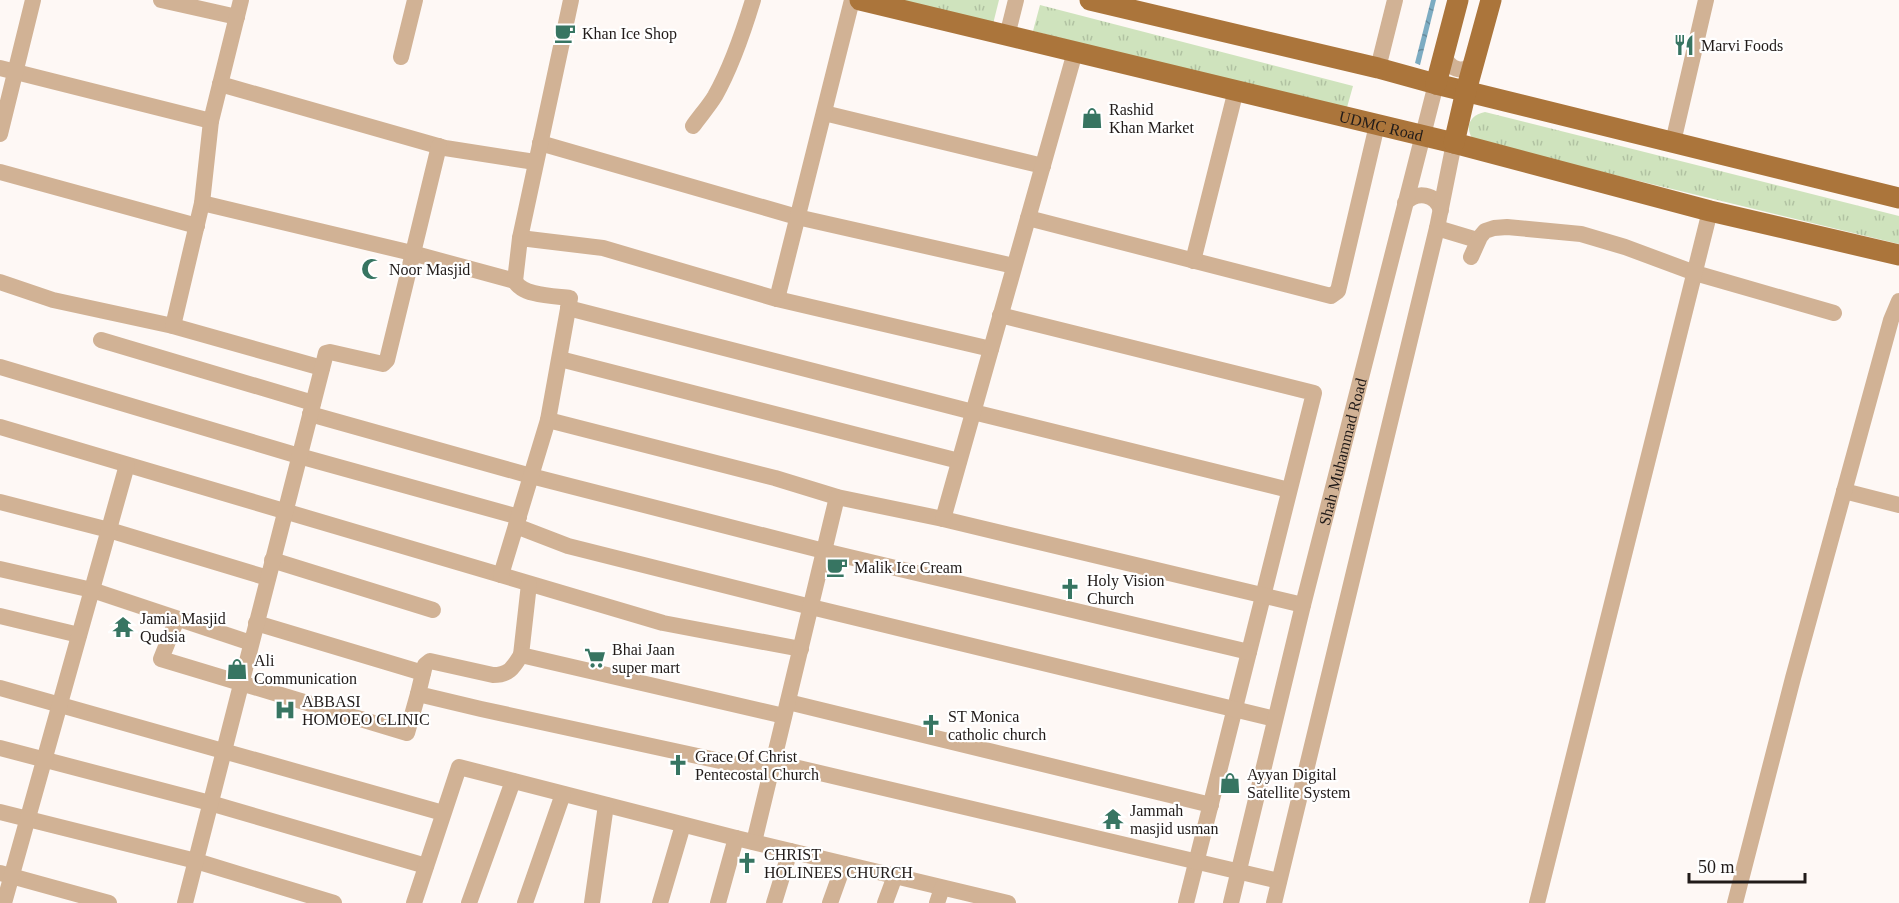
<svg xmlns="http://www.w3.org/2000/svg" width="1899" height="903" font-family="Georgia,serif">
<defs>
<pattern id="grass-tufts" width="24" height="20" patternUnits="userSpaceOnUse" patternTransform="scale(1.5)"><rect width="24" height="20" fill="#cfe3bd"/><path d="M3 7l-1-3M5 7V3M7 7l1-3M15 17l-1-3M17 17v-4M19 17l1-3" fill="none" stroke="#b1c2a2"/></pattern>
<pattern id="water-waves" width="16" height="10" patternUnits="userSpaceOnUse" patternTransform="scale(1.5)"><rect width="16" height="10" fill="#7dacc2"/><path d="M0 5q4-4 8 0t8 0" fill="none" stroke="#668b9d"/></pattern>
</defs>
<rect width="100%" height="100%" fill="#fef8f5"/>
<path fill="url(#grass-tufts)" d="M895 0H999L993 24Z
M1040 5 1353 86 1346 111 1033 31Z
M1485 112 1899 216V244L1474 141C1464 128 1469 115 1485 112Z"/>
<path fill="url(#water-waves)" d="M1431 0H1436L1420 65 1415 63Z"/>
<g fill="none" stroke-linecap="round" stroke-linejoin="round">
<g stroke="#d1b295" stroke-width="16">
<path d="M161 0 237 17"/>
<path d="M1007 36 1016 0"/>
<path d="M1444 55C1449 71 1466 75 1475 60"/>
<path d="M401 57 415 0"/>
<path d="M0 68 211 121"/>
<path d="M1378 68 1395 0"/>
<path d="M220 84 445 148 535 162"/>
<path d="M824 113 1043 166"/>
<path d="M693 126C700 116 709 106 715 96 732 66 743 33 753 0"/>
<path d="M0 134 33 0"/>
<path d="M1673 142 1706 0"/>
<path d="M540 143 797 217 1014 266"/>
<path d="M0 172 197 226"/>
<path d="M202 203 412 253 515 281"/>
<path d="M1405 203C1417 191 1435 193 1441 210"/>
<path d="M1028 218 1331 296 1338 291 1377 125"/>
<path d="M1437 228 1477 240"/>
<path d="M520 238 603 248 777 299 991 349"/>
<path d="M1471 257 1480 237 1485 231 1494 228 1507 227 1581 234 1625 247 1695 273 1834 313"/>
<path d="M1193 261 1236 90"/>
<path d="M0 282 53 300 173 326 322 368"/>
<path d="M777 299 852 0"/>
<path d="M568 308 973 412 1289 490"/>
<path d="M1000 315 1314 393 1186 903"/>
<path d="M173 326 202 203 211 121 241 0"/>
<path d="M101 340 313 403"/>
<path d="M560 359 959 461"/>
<path d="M0 367 299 456 519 517"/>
<path d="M310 414 531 476 824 551 1249 652"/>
<path d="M548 420 775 478 837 497 943 519 1303 605"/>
<path d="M0 427 663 623 801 649"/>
<path d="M1844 491 1899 505"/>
<path d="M0 502 109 530 268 578"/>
<path d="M943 519 1075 52"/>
<path d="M516 526 568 546 811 607 1275 719"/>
<path d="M272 560 433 610"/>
<path d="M0 569 92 590 251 643"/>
<path d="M501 575 548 420 570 298C555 296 522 296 515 281L520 238 571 0"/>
<path d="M529 584 521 655 784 716"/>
<path d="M0 616 79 635"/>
<path d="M177 619 161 659 407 733 418 694"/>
<path d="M256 623 423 673"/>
<path d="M521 655C513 668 509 675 493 675L430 661 425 665 418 694 481 709 771 772"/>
<path d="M0 688 443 813"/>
<path d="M788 702 1211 805"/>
<path d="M0 748 210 803 426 866"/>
<path d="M773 762 1279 881"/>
<path d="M0 812 196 861 334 903"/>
<path d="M754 842 837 497"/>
<path d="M0 873 109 903"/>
<path d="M4 903 127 465"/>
<path d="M185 903 325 357 326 353 330 352 383 364 387 360 439 146"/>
<path d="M414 903 459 767 736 838 1008 903"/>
<path d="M469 903 513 781"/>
<path d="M525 903 563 794"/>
<path d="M592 903 606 805"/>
<path d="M660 903 683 825"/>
<path d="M718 903 736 838"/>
<path d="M774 903 790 851"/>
<path d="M830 903 844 864"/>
<path d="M885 903 895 876"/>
<path d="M937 903 942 888"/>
<path id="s1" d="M1231 903 1303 605 1436 84"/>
<path d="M1274 903 1437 228 1454 143"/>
<path d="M1537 903 1710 211"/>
<path d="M1735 903 1793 678 1891 320 1899 301"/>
</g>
<g stroke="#ab753b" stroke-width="21">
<path id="s2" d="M860 0 1454 143 1710 211 1899 255"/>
<path d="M1090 0 1378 68 1436 84 1899 198"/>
<path d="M1436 84 1458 0"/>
<path d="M1454 143 1466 91 1491 0"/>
</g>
</g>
<defs>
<symbol id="cafe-bare" viewBox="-9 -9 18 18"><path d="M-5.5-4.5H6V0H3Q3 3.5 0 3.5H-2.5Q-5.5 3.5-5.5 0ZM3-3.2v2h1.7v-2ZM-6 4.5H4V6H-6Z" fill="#377562" stroke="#fff" stroke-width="2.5" paint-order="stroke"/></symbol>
<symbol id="restaurant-bare" viewBox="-9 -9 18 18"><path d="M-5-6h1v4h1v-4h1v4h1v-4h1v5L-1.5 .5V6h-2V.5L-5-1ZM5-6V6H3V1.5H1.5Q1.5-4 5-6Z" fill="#377562" stroke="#fff" stroke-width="2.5" paint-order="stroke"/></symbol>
<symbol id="shop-bare" viewBox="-9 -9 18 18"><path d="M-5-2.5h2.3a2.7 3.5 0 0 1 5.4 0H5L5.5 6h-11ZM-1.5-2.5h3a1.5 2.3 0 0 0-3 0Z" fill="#377562" stroke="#fff" stroke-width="2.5" paint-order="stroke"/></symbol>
<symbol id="mosque-bare" viewBox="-9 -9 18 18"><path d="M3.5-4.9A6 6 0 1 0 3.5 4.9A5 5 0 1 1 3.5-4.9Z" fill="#377562" stroke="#fff" stroke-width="2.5" paint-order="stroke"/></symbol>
<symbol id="church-bare" viewBox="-9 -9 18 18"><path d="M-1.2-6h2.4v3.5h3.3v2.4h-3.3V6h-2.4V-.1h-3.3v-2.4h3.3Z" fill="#377562" stroke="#fff" stroke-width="2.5" paint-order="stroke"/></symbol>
<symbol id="temple-bare" viewBox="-9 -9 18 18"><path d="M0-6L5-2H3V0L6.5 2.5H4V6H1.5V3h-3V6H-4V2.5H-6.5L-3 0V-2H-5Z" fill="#377562" stroke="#fff" stroke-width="2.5" paint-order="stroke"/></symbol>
<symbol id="supermarket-bare" viewBox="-9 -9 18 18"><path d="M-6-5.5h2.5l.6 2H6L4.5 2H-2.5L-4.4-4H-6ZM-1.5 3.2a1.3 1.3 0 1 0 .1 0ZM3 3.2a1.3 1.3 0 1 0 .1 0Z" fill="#377562" stroke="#fff" stroke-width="2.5" paint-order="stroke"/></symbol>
<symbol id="hospital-bare" viewBox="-9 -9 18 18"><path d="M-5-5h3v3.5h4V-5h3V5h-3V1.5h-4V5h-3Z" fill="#377562" stroke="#fff" stroke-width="2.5" paint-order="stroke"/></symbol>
</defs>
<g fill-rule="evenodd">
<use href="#cafe-bare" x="550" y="18" width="30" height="30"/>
<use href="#restaurant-bare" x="1669" y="30" width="30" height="30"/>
<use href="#shop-bare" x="1077" y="103" width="30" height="30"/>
<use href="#mosque-bare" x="357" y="254" width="30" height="30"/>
<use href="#cafe-bare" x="822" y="552" width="30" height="30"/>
<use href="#church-bare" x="1055" y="574" width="30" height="30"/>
<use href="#temple-bare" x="108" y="612" width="30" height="30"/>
<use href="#supermarket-bare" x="580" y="643" width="30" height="30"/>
<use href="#shop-bare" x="222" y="654" width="30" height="30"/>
<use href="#hospital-bare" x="270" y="695" width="30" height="30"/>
<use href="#church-bare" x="916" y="710" width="30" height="30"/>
<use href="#church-bare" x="663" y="750" width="30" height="30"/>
<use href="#shop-bare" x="1215" y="768" width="30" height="30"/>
<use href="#temple-bare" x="1098" y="804" width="30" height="30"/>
<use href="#church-bare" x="732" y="848" width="30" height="30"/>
</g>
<g text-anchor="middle" stroke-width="4.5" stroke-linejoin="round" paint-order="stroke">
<g font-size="16" fill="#211b19" stroke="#fff" text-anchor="start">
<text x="582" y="39">Khan Ice Shop</text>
<text x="1701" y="51">Marvi Foods</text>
<text x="1109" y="115">Rashid<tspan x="1109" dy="18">Khan Market</tspan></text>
<text x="389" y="275">Noor Masjid</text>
<text x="854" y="573">Malik Ice Cream</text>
<text x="1087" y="586">Holy Vision<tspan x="1087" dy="18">Church</tspan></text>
<text x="140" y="624">Jamia Masjid<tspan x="140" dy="18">Qudsia</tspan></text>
<text x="612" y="655">Bhai Jaan<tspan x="612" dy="18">super mart</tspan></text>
<text x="254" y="666">Ali<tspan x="254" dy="18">Communication</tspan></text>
<text x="302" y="707">ABBASI<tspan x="302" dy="18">HOMOEO CLINIC</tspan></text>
<text x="948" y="722">ST Monica<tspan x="948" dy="18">catholic church</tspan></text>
<text x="695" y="762">Grace Of Christ<tspan x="695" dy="18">Pentecostal Church</tspan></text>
<text x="1247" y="780">Ayyan Digital<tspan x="1247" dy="18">Satellite System</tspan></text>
<text x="1130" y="816">Jammah<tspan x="1130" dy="18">masjid usman</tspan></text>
<text x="764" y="860">CHRIST<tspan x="764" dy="18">HOLINEES CHURCH</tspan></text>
</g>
<g font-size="16" fill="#211b19" stroke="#fff">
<text dy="6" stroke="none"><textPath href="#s2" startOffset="536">UDMC Road</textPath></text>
<text dy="6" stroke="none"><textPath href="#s1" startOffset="465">Shah Muhammad Road</textPath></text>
</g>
</g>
<path d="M1689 873v9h116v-9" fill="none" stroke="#211b19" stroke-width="3"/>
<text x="1698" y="873" font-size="18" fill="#211b19" stroke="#ffffff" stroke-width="4.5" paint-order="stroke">50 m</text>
</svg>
